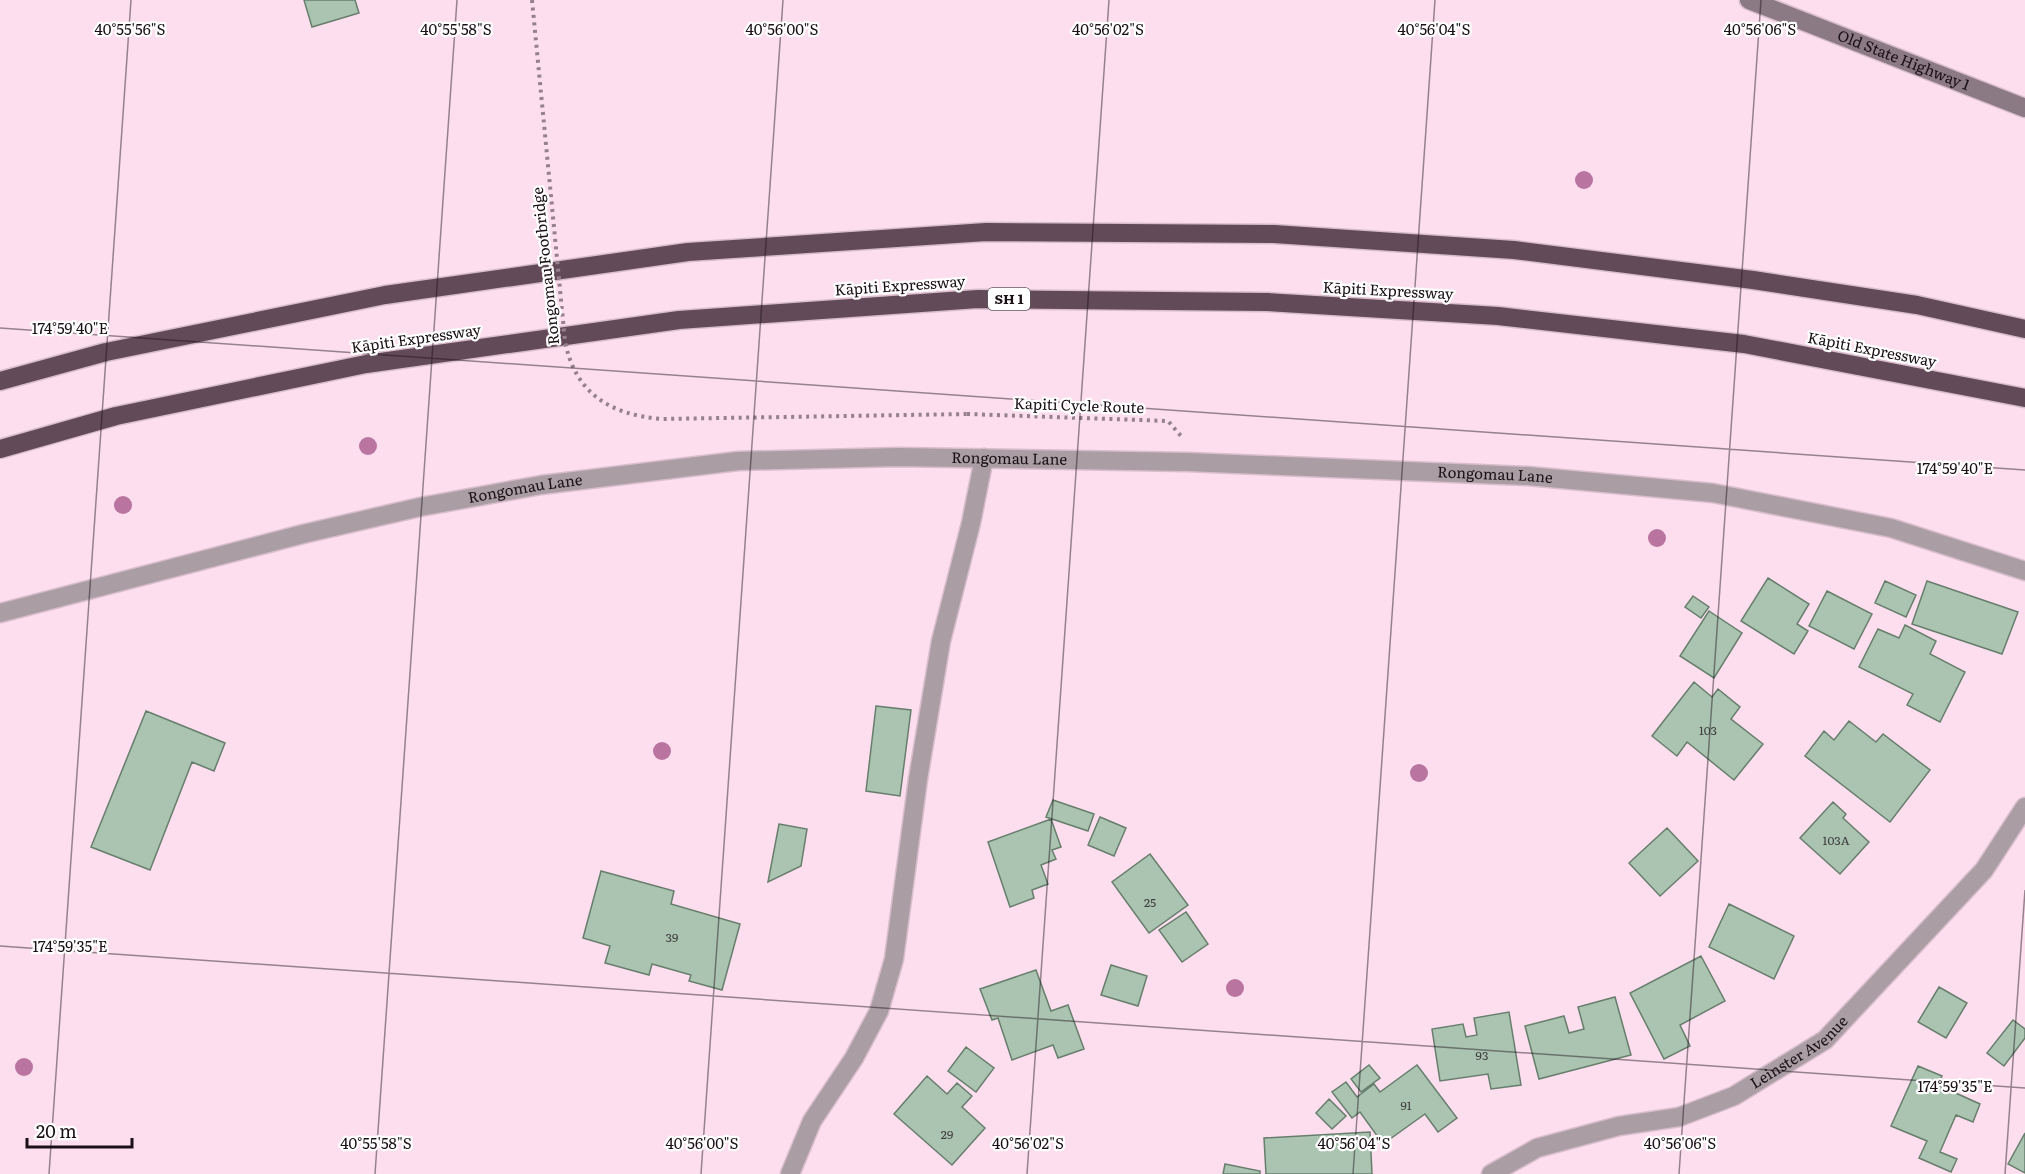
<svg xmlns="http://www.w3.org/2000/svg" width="2025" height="1174" font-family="Literata,serif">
<rect width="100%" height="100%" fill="#fcdeee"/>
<path fill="#aac4b1" stroke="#677e6d" stroke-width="1.5" d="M304 0H355L359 13 312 27Z
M1768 578 1809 604 1797 624 1808 631 1794 654 1741 621Z
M1885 581 1916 595 1906 617 1875 603Z
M1927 581 2018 612 2002 654 1912 624Z
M1827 591 1872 614 1854 649 1809 626Z
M1693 596 1709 607 1701 618 1685 607Z
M1709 611 1742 633 1714 678 1680 656Z
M1905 625 1936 641 1930 654 1965 672 1940 722 1907 705 1913 694 1859 667 1878 629 1899 638Z
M1694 682 1712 697 1718 689 1740 707 1731 719 1763 744 1734 780 1687 742 1677 756 1652 736Z
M876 706 911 710 900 796 866 791Z
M146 711 225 743 214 771 192 762 150 870 91 847Z
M1849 721 1876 742 1883 734 1930 770 1890 822 1805 756 1824 731 1834 740Z
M1053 800 1094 814 1088 831 1046 817Z
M1833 802 1846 814 1843 818 1869 842 1840 874 1800 838Z
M1100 817 1126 828 1114 856 1088 845Z
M1051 819 1061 847 1052 850 1056 859 1041 865 1048 884 1032 890 1034 898 1010 907 988 842Z
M779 824 807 829 801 866 768 882Z
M1667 828 1698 861 1660 896 1629 863Z
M1150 854 1188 905 1149 933 1112 882Z
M601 871 674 891 671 904 740 924 722 990 689 981 691 975 652 964 649 975 605 963 610 946 583 938Z
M1729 904 1794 936 1774 979 1709 947Z
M1186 912 1208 944 1182 962 1159 930Z
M1701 956 1725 1001 1680 1025 1690 1046 1664 1059 1630 993Z
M1111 965 1147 976 1138 1006 1101 995Z
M1036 970 1051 1011 1068 1005 1084 1049 1058 1058 1053 1045 1012 1060 998 1018 992 1020 980 989Z
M1939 987 1967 1003 1946 1038 1918 1022Z
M1615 997 1631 1055 1539 1079 1525 1026 1564 1016 1569 1033 1584 1029 1578 1007Z
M1509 1012 1521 1085 1491 1089 1488 1074 1440 1081 1432 1029 1463 1024 1466 1037 1477 1035 1474 1018Z
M2013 1020 2025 1029V1038L2004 1066 1987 1053Z
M966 1047 994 1068 976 1092 948 1071Z
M1369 1065 1380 1078 1361 1092 1351 1079Z
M1417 1065 1457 1118 1438 1132 1425 1114 1383 1144 1360 1112 1352 1118 1332 1092 1346 1082 1357 1097 1374 1084 1380 1092Z
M1918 1066 1942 1076 1938 1085 1980 1104 1973 1122 1956 1115 1940 1152 1957 1159 1951 1172 1919 1158 1927 1141 1891 1126Z
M927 1076 947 1094 957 1083 972 1096 962 1107 985 1128 952 1165 894 1114Z
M1329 1099 1346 1116 1332 1129 1316 1113Z
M1370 1132 1372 1174H1266L1264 1138Z
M2025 1133V1173L2008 1164Z
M1225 1164 1260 1171V1174H1223Z"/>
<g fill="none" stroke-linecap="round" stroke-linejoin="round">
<defs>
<path id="lane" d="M790 1174 812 1121 854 1058 879 1011 894 959 918 779 941 641 971 523 984 458"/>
<g id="street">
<path id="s1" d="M0 613 303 534 420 507 541 485 738 461 898 457 1188 462 1528 476 1713 493 1891 528 2025 571"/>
<path id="s2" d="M1491 1174 1537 1148 1619 1126 1679 1117 1734 1096 1825 1040 1984 870 2025 807"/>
</g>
<g id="secondary">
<path id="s3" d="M1749 0 2025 108"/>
</g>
<path id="highway" d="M0 381 106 352 385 295 688 252 986 232 1274 234 1514 250 1753 280 1917 305 2025 329
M0 449 116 416 366 364 679 320 978 299 1267 302 1498 316 1744 344 2025 398"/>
</defs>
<use href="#lane" stroke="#d8bdcb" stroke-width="21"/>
<use href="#street" stroke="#d8bdcb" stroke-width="21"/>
<use href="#secondary" stroke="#d8bdcb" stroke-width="21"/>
<use href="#highway" stroke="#d8bdcb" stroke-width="21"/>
<path stroke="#95808c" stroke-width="4" stroke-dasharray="3 4.5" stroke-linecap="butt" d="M967 414 1168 421 1181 436"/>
<use href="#lane" stroke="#aa9da4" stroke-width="18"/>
<use href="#street" stroke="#aa9da4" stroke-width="18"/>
<use href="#secondary" stroke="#8b7983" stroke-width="18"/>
<use href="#highway" stroke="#634a58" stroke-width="18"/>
<path stroke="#95808c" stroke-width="4" stroke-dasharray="3 4.5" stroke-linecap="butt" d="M532 0 565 341C575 394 611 415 662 419L967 414"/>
</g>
<g fill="#b974a0">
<circle cx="1584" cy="180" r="9"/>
<circle cx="368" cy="446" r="9"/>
<circle cx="123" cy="505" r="9"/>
<circle cx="1657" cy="538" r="9"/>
<circle cx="662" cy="751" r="9"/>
<circle cx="1419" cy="773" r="9"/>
<circle cx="1235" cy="988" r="9"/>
<circle cx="24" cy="1067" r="9"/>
</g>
<path fill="none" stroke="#1a1016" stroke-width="1.5" stroke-opacity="0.45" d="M0 328 2025 470M0 946 2025 1088M49 1174 131 0M375 1174 457 0M701 1174 783 0M1027 1174 1109 0M1353 1174 1435 0M1679 1174 1761 0M2005 1174 2025 890"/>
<g text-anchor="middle" stroke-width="4.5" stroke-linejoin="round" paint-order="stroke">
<g font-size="12" fill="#3e3d3d">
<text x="1708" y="735">103</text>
<text x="1836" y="845">103A</text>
<text x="1150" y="907">25</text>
<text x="672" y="942">39</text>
<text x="1482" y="1060">93</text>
<text x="1406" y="1110">91</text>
<text x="947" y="1139">29</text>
</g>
<rect fill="#fff" stroke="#5f585c" stroke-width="1.5" x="988" y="288" width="42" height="22" rx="4.5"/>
<g font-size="14" font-weight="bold" fill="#1a1016">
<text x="1009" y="304">SH 1</text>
</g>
<g font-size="15" fill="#1a1016" stroke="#fff">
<text dy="5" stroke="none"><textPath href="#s3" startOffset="166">Old State Highway 1</textPath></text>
<text transform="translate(546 266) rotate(-96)" y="5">Rongomau Footbridge</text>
<text transform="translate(900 286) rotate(-4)" y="5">Kāpiti Expressway</text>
<text transform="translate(1388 291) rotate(3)" y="5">Kāpiti Expressway</text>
<text transform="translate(416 339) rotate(-8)" y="5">Kāpiti Expressway</text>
<text transform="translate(1872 350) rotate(11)" y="5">Kāpiti Expressway</text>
<text transform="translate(1079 406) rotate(2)" y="5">Kapiti Cycle Route</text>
<text dy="5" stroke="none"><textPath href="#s1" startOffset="1026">Rongomau Lane</textPath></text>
<text dy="5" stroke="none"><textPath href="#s1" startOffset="1512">Rongomau Lane</textPath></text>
<text dy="5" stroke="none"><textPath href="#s1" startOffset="540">Rongomau Lane</textPath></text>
<text dy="5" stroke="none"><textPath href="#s2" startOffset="336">Leinster Avenue</textPath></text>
</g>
</g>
<g font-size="15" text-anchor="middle" fill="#1a1016" stroke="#fff" stroke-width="4.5" stroke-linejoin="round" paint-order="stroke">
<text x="130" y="35">40°55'56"S</text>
<text x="456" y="35">40°55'58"S</text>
<text x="782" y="35">40°56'00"S</text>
<text x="1108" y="35">40°56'02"S</text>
<text x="1434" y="35">40°56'04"S</text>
<text x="1760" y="35">40°56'06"S</text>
<text x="70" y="334">174°59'40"E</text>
<text x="1955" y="474">174°59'40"E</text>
<text x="70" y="952">174°59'35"E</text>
<text x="1955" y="1092">174°59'35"E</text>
<text x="376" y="1149">40°55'58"S</text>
<text x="702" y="1149">40°56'00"S</text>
<text x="1028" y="1149">40°56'02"S</text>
<text x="1354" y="1149">40°56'04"S</text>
<text x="1680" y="1149">40°56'06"S</text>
</g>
<path d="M27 1138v9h105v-9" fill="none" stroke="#1a1016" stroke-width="3"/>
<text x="36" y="1138" font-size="18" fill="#1a1016" stroke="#ffffff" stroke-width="4.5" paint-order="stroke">20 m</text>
</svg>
